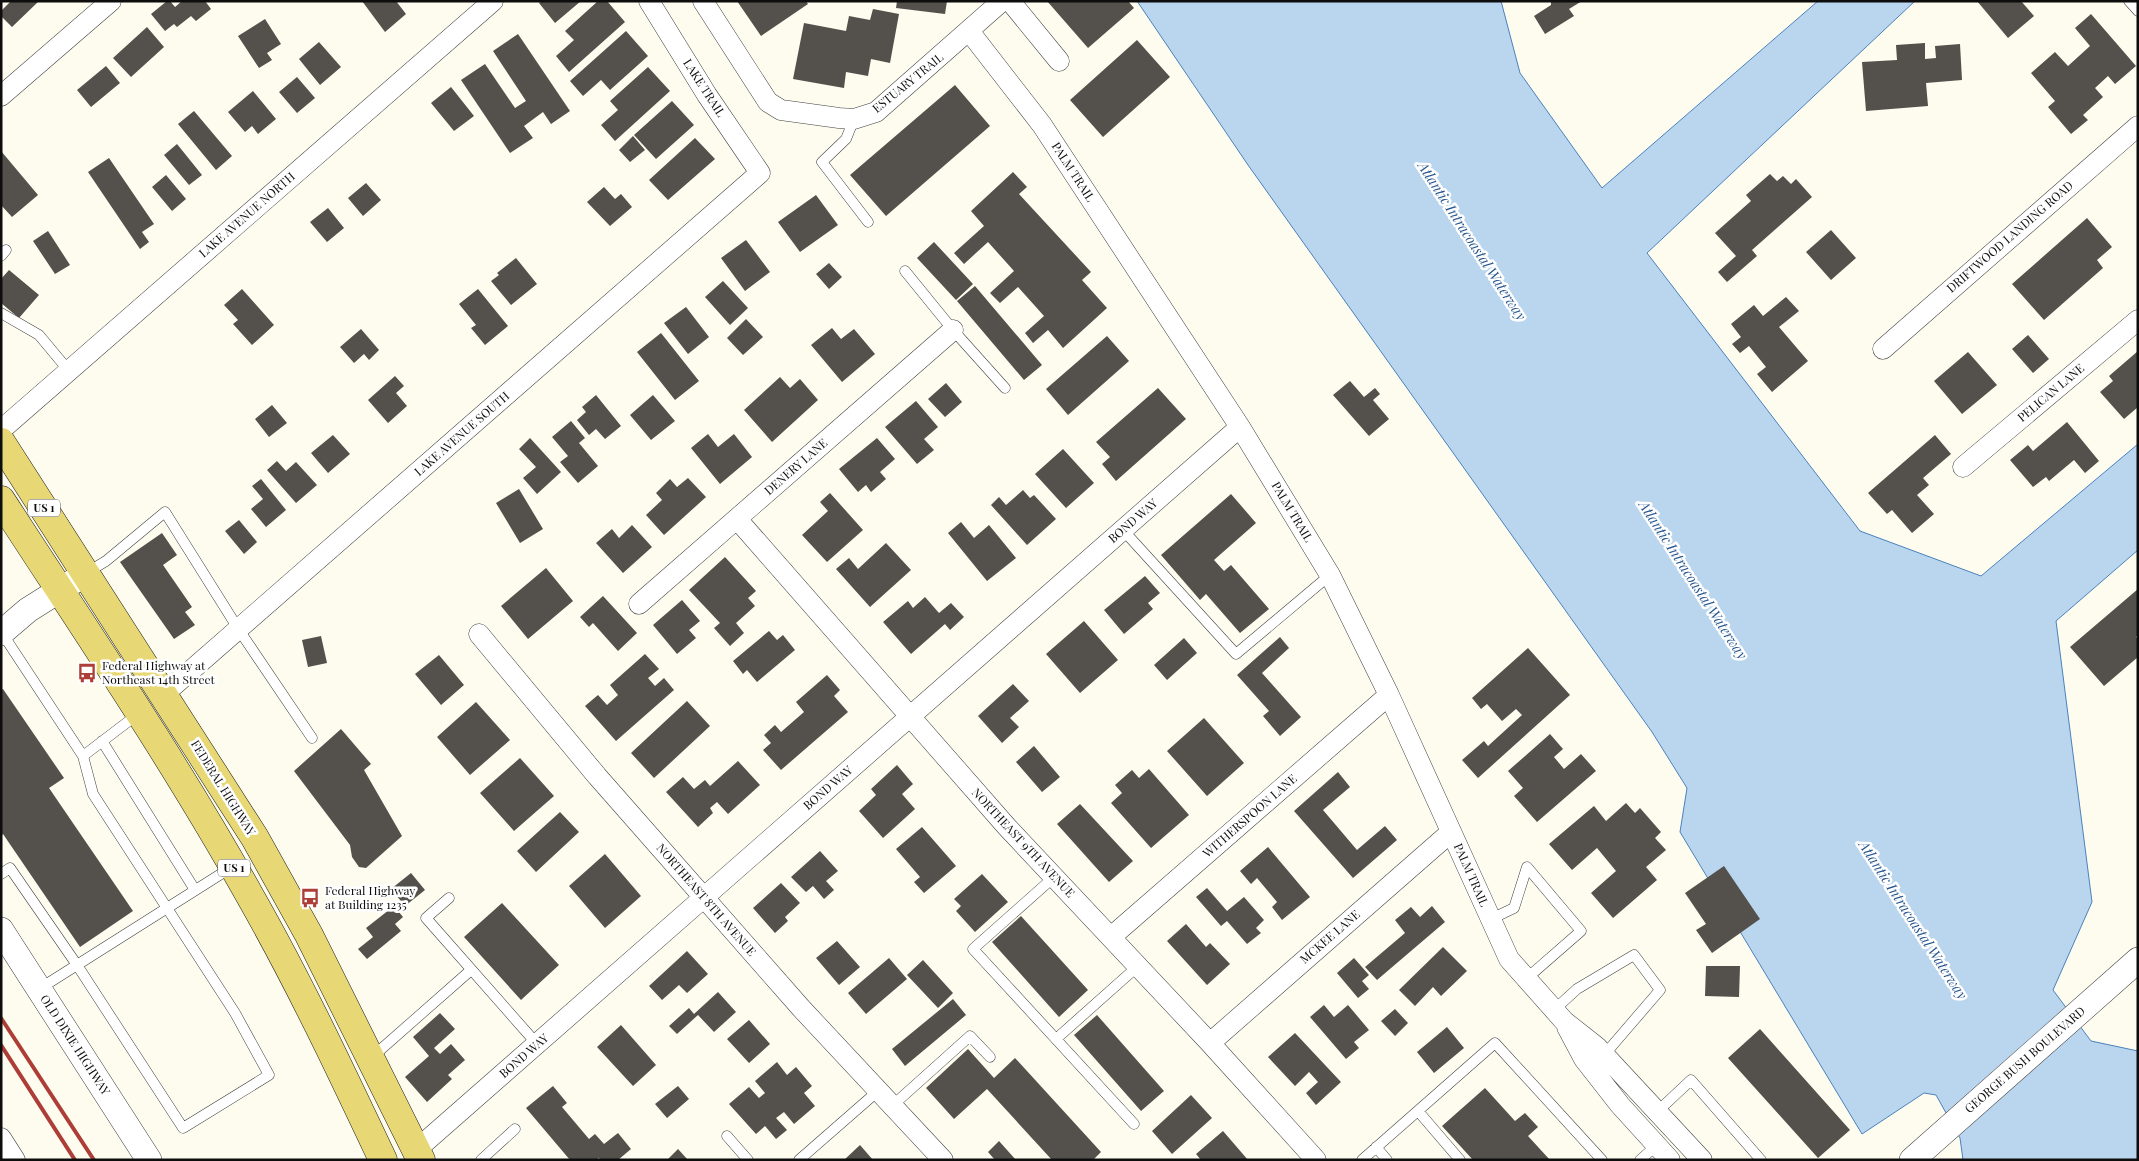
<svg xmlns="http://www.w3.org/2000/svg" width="2139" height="1161" font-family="'Playfair Display',serif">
<rect width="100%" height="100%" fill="#fdfcef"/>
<path fill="#bad5ee" stroke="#4a82bc" d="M1137 1H1501L1520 73 1602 188 1818 1H1915L1647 253 1860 531 1981 576 2138 444V550L2056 621 2092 902 2053 990 2091 1041 2138 1051V1160H1963L1960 1138 1936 1095 1924 1093 1862 1134 1680 832 1687 788 1652 732 1248 165Z"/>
<path fill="#54504b" d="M11 1H39L12 27 1 16V11Z
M167 1H170L175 7 182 1H205L211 9 196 21 191 16 177 27 174 24 165 31 151 14Z
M362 1H396L406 14 385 32Z
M541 1H581L555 23 539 3Z
M598 1H607L625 22 569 72 556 56 574 40 565 31Z
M737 1H806L808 4 761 36Z
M897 1H947L945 14 896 8Z
M1047 1H1128L1134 8 1088 48Z
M1551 1H1582L1569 9 1574 16 1545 34 1534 16 1551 5Z
M1977 1H2021L2034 16 2008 38Z
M873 9 899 14 890 63 871 59 868 76 846 72 844 88 793 79 804 23 846 31 849 16 870 20Z
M2091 14 2136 66 2115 84 2108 76 2095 88 2103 97 2083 115 2088 120 2071 134 2048 107 2055 101 2031 73 2055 52 2068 66 2090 46 2075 28Z
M265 19 281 44 267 53 272 60 259 68 238 36Z
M147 27 164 47 131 77 113 58Z
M626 31 648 56 610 90 601 80 583 96 570 81Z
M518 34 570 111 551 124 543 112 524 126 533 138 510 153 461 80 485 64 515 108 526 101 493 51Z
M1137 40 1170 77 1103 137 1070 100Z
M319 42 341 67 320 85 299 59Z
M1925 43V59L1936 58 1935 46 1960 44 1962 80 1926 83 1928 106 1866 111 1862 62 1897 60 1896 45Z
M106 66 120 83 91 107 77 90Z
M648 67 670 91 615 141 601 125 618 110 610 101Z
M297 77 315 98 297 113 279 92Z
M955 85 990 126 886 216 850 175Z
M451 87 474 116 454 131 431 103Z
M253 91 276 119 258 134 252 126 245 132 228 112Z
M672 101 694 125 656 159 634 135Z
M194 111 232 156 216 170 178 124Z
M633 136 645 150 630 162 619 150Z
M695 138 715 159 668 200 649 180Z
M177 144 202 175 189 185 164 155Z
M1 151 38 195 12 217 1 205Z
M109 158 154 224 142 232 149 242 140 249 88 172Z
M1013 172 1027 187 1019 194 1091 272 1082 280 1107 308 1063 348 1048 330 1033 343 1025 333 1044 316 1018 287 1000 303 990 293 1014 271 988 242 964 264 954 253 984 226 971 211Z
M1770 174 1777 181 1783 176 1791 184 1796 179 1812 197 1752 250 1757 256 1727 282 1718 272 1736 256 1715 233 1751 201 1746 195Z
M166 175 186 199 172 211 152 187Z
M366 183 381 200 363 216 348 198Z
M604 187 615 199 621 194 632 207 610 226 587 202Z
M816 195 838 225 800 252 778 222Z
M328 208 344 228 327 242 310 222Z
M2087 218 2112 247 2097 260 2103 268 2044 320 2012 284Z
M1831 230 1856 258 1831 280 1806 252Z
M48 231 70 265 55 274 33 241Z
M746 240 770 272 745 291 721 258Z
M934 242 973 284 956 300 917 258Z
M516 258 537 284 511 305 491 281 499 275 497 273Z
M829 263 842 277 829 289 816 274Z
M9 270 39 295 19 318 1 303V279Z
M723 281 748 308 730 325 705 297Z
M975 286 1042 365 1024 380 957 301Z
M242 289 274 325 252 345 233 324 238 320 224 305Z
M478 289 508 326 485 345 471 328 476 325 459 304Z
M1786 297 1799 311 1779 327 1808 361 1772 392 1757 374 1766 367 1749 346 1740 353 1732 344 1741 337 1731 324 1754 305 1763 316Z
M686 307 709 337 688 354 664 323Z
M746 319 763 337 743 355 727 338Z
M832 328 841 339 854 329 875 354 842 382 811 345Z
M361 329 379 350 369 360 364 354 354 363 340 347Z
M661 333 699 381 675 400 637 352Z
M2028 335 2049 359 2033 373 2012 349Z
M1107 336 1129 361 1068 415 1046 389Z
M2138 351V407L2124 419 2100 392 2113 381 2109 376Z
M1968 352 1997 385 1962 414 1934 381Z
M395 376 404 386 396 393 407 406 388 423 368 400Z
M780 377 790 388 800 379 818 400 772 442 744 410Z
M1350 381 1364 397 1375 388 1380 394 1373 400 1389 419 1369 436 1333 395Z
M946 383 962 402 945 417 928 399Z
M1158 388 1186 419 1116 481 1102 464 1110 457 1096 442Z
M596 395 621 426 605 439 596 429 589 435 577 420 586 412 582 407Z
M653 395 675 421 651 440 630 415Z
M916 401 938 427 924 439 934 450 917 464 885 427Z
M272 405 287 423 269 437 255 419Z
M571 421 585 438 579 443 598 466 578 483 560 462 568 456 552 437Z
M2067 422 2099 461 2085 473 2074 460 2049 481 2046 477 2033 487 2010 460 2028 445 2033 451Z
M708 434 718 447 734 434 752 457 720 484 691 448Z
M333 435 350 454 328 473 311 453Z
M1935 435 1951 454 1923 478 1929 485 1917 495 1934 514 1912 533 1892 510 1887 514 1868 493Z
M530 438 561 472 537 494 523 478 536 467 519 449Z
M877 438 895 459 880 472 886 479 871 492 866 485 858 492 839 469Z
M1063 449 1094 483 1066 508 1035 474Z
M277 461 286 471 296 462 317 485 296 503 267 470Z
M688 478 706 497 664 535 646 515 662 500 656 493 670 479 677 487Z
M261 479 286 510 266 527 251 509 263 499 252 486Z
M519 489 543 529 520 543 496 503Z
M1023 490 1030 498 1034 495 1056 519 1027 545 991 505 999 497 1006 505Z
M830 493 863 530 827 562 802 535 828 511 820 502Z
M1231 494 1256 523 1214 560 1224 571 1231 565 1269 609 1240 633 1206 594 1200 600 1161 555Z
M239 520 257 542 244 554 225 531Z
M961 522 974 538 989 525 1016 558 987 581 948 533Z
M632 525 652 547 623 573 596 543 612 529 619 538Z
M162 533 177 555 163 565 192 607 185 612 195 625 174 639 120 562Z
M886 543 911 570 870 607 836 569 849 558 858 569Z
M725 557 756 591 748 598 755 606 736 623 744 633 730 646 714 628 720 623 689 590Z
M546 568 573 601 528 639 501 606Z
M1145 576 1160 593 1148 603 1153 609 1124 634 1104 610Z
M2138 589V635L2136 637 2138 639V657L2104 686 2070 647Z
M603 596 637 633 618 651 593 623 589 627 580 617Z
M925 597 939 613 951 603 964 617 950 630 945 624 911 654 883 622 908 601 913 608Z
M682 600 700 621 689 630 696 638 677 654 653 625Z
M1084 621 1118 660 1080 693 1046 654Z
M769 631 777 640 783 635 795 650 757 682 747 670 743 674 733 661Z
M321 636 327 663 308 667 302 640Z
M1280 637 1289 648 1262 673 1301 717 1280 736 1263 716 1269 711 1237 675Z
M1184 638 1197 653 1167 680 1154 665Z
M1528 648 1570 695 1478 778 1462 760 1484 741 1488 746 1522 715 1516 709 1502 721 1487 704 1481 709 1472 698Z
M645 654 659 669 648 678 655 686 664 678 674 690 616 741 585 706 598 695 607 705 618 695 610 685Z
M439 655 464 685 441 705 415 674Z
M827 675 840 690 834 696 848 712 781 770 763 750 771 743 764 735 775 725 781 732 804 712 796 702Z
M1013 684 1029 701 1010 718 1019 727 1002 743 978 716Z
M3 689 64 778 49 788 133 911 80 947 3 834 1 836V690Z
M687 701 710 726 654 778 631 753Z
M476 702 510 740 470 775 437 737Z
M1204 718 1244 763 1207 796 1167 751Z
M341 729 371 764 364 770 402 836 366 868 359 867 352 857 350 845 294 771Z
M1550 734 1563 749 1554 757 1564 769 1581 754 1596 771 1537 822 1514 796 1523 788 1508 771Z
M1034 746 1060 777 1042 792 1016 762Z
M520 758 554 796 514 831 480 793Z
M738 761 760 785 728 814 717 802 710 808 713 813 698 827 666 792 683 777 694 789 705 780 710 786Z
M897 765 913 784 902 794 915 809 883 838 859 811 876 795 871 789Z
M1149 769 1189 815 1151 848 1111 803 1122 793 1115 785 1132 770 1139 778Z
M1338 772 1350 787 1323 810 1357 850 1385 826 1397 840 1353 878 1294 811Z
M1626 803 1635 813 1640 808 1661 832 1655 838 1666 850 1646 867 1657 880 1613 918 1591 893 1616 871 1597 848 1572 870 1549 844 1594 806 1606 821Z
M1080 804 1133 861 1109 882 1057 824Z
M560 812 579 832 536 872 517 851Z
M922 827 956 866 924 893 914 882 920 877 896 849Z
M1268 847 1310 897 1282 920 1272 907 1277 902 1257 878 1251 884 1240 871Z
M820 851 838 871 826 881 834 890 824 899 813 886 806 892 791 877Z
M605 854 641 896 605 928 569 886Z
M1724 866 1760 919 1712 953 1696 930 1706 924 1685 893Z
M411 873 425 890 405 906 391 889Z
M982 874 1008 902 975 932 956 911 961 906 954 899Z
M781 883 800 903 785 917 788 921 775 933 753 908Z
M1207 888 1227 911 1244 897 1264 920 1256 928 1261 933 1247 944 1227 921 1221 926 1196 897Z
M502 903 559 965 521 1000 464 937Z
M394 906 403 917 395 924 401 931 367 959 358 949 373 937 366 928Z
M1432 906 1445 922 1377 980 1365 967 1405 933 1395 920 1411 907 1420 917Z
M1021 916 1088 990 1059 1017 992 942Z
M1186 924 1206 947 1210 943 1230 964 1207 985 1167 941Z
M837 941 860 967 839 985 816 958Z
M1443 947 1467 971 1441 996 1433 987 1415 1006 1399 990Z
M687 951 708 974 687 993 679 985 662 1000 649 986Z
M889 958 907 979 866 1014 848 993Z
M1354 958 1369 975 1362 981 1369 989 1358 998 1337 973Z
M923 960 953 993 938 1008 907 975Z
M1706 966H1740L1739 997 1705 996Z
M718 992 736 1012 714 1032 698 1015 677 1034 669 1026 689 1008 694 1014Z
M953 999 966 1015 905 1066 892 1049Z
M1324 1005 1334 1017 1348 1005 1369 1030 1354 1042 1359 1048 1346 1059 1310 1017Z
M1395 1009 1408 1023 1395 1036 1381 1021Z
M440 1013 455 1029 434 1048 440 1054 451 1044 465 1060 448 1075 452 1079 427 1102 405 1077 429 1056 413 1037Z
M1097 1015 1164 1091 1141 1111 1074 1035Z
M749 1020 770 1044 749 1063 727 1039Z
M621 1025 656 1065 633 1086 597 1047Z
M1447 1027 1464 1048 1434 1073 1417 1052Z
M1760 1029 1850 1130 1818 1158 1728 1058Z
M1295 1033 1341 1082 1316 1105 1306 1093 1318 1082 1309 1072 1295 1086 1268 1057Z
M968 1049 994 1078 1015 1058 1101 1152 1093 1160H1052L987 1089 954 1119 926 1088Z
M777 1062 787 1075 796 1067 812 1086 804 1093 815 1106 794 1124 784 1112 776 1118 787 1130 776 1139 765 1126 756 1134 729 1104 749 1087 759 1098 765 1093 755 1081Z
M553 1086 567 1103 562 1107 589 1139 595 1134 604 1144 618 1133 631 1149 618 1160H600L599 1158 596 1160H570L526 1108Z
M678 1086 689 1099 667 1118 655 1104Z
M1485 1088 1515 1121 1525 1113 1538 1127 1528 1136 1550 1160H1473L1442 1126Z
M1191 1095 1212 1118 1172 1154 1152 1131Z
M1223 1131 1248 1160H1201L1196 1154Z
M999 1141 1016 1160H995L988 1152Z
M860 1145 873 1160H844Z
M678 1149 688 1160H667Z"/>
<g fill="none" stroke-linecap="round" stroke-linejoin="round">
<defs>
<path id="service" d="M2129 1 2138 11
M854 119 846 139 822 162 868 222
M1 256 6 250
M905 271 953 330 1005 388
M1 313 39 335 69 371
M1123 530 1236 654 1330 575
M86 573 106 561 165 512 239 630 312 738
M102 741 195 890
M83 756 138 714
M1 874 10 868 77 965 183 1128 269 1075 235 1013 93 794 83 756 2 633
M1054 877 973 949 1134 1124
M449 898 426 918 537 1044
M1491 919 1514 908 1527 867 1581 931 1526 979
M39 989 232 867
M1554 1010 1577 989 1634 955 1660 990 1605 1054
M1056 1039 1138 966
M371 1058 471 970
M892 1106 970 1036 990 1057
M1418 1111 1460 1160
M1658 1111 1691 1080 1761 1160
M727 1136 748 1160
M1376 1147 1387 1160
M481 1160 515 1129
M799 1160 878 1091
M1362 1160 1495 1043 1602 1160
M1640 1160 1657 1145"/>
<path id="minor" d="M703 1 768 102 781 110 839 118 854 119 876 112 1002 1
M1010 1 1059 61
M969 31 1042 125 1240 427 1330 575 1389 695 1509 959 1564 1021 1597 1047 1702 1160
M1 96 111 1
M1883 349 2138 126
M1 430 493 1
M1963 467 2138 320
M737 519 1007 827 1210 1043 1316 1160
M639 604 953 330
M479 634 597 776 801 1008 943 1160
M164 694 760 173 707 95 649 1
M1111 937 1389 695
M1567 1027 1584 1059 1620 1105 1670 1160
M1210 1043 1451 832
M1 1138 15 1160
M416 1150 1240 427"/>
<path id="tertiary" d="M1 633 28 610 85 574
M1 930 149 1160
M1912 1160 2138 960"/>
<path id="primary" d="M1 442 255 838 309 935 421 1160
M1 500C86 631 174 760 250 896 299 982 341 1071 383 1160"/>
</defs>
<use href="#service" stroke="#404040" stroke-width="11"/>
<use href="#minor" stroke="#404040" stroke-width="21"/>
<use href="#tertiary" stroke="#404040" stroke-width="26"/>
<use href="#primary" stroke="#1e1e1e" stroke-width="29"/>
<use href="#service" stroke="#fff" stroke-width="10"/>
<use href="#minor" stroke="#fff" stroke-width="20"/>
<use href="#tertiary" stroke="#fff" stroke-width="25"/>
<use href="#primary" stroke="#e7d875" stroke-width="28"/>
<path stroke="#ac3e37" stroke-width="4" d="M1 1018 94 1160
M1 1045 75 1160"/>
</g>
<defs>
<symbol id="bus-bare" viewBox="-9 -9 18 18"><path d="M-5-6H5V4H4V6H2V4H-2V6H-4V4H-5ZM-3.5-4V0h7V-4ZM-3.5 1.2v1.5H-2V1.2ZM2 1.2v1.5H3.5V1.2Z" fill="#ac3e37" stroke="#fff" stroke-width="2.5" paint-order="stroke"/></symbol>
</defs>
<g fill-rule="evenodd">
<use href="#bus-bare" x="73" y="659" width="28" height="28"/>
<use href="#bus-bare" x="296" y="884" width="28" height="28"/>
</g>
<g text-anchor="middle" stroke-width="5" stroke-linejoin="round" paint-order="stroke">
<g fill="#fff" stroke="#565656" stroke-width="1">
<rect x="28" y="499.5" width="32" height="17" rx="4"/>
<rect x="218" y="859.5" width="32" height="17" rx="4"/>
</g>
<g font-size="11" font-weight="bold" fill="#0d0d0d">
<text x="44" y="512">US 1</text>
<text x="234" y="872">US 1</text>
</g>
<g font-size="12" fill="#0d0d0d" stroke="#fff">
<text transform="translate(908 83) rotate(-39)" y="4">ESTUARY TRAIL</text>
<text transform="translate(704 88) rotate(57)" y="4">LAKE TRAIL</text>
<text transform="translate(1073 172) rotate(57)" y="4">PALM TRAIL</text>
<text transform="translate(247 215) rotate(-41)" y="4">LAKE AVENUE NORTH</text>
<text transform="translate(2010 237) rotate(-41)" y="4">DRIFTWOOD LANDING ROAD</text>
<text transform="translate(2051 393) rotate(-40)" y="4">PELICAN LANE</text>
<text transform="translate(462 434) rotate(-41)" y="4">LAKE AVENUE SOUTH</text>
<text transform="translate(796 467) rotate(-41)" y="4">DENERY LANE</text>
<text transform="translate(1292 512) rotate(59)" y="4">PALM TRAIL</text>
<text transform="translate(1133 521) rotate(-41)" y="4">BOND WAY</text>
<text transform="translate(223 788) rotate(58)" y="4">FEDERAL HIGHWAY</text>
<text transform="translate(828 788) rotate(-41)" y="4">BOND WAY</text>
<text transform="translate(1250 816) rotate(-41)" y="4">WITHERSPOON LANE</text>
<text transform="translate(1023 843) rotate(47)" y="4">NORTHEAST 9TH AVENUE</text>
<text transform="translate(1471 875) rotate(66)" y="4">PALM TRAIL</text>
<text transform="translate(706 900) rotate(49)" y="4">NORTHEAST 8TH AVENUE</text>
<text transform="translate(1330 937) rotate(-41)" y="4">MCKEE LANE</text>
<text transform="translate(75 1045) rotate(57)" y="4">OLD DIXIE HIGHWAY</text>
<text transform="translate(524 1056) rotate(-41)" y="4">BOND WAY</text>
<text transform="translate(2025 1060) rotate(-41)" y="4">GEORGE BUSH BOULEVARD</text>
</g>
<g font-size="12" fill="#0d0d0d" stroke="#fff" text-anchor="start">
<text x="102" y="670">Federal Highway at<tspan x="102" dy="14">Northeast 14th Street</tspan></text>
<text x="325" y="895">Federal Highway<tspan x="325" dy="14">at Building 1235</tspan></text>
</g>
<g font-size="14" font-style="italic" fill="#26558f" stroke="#fff">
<text transform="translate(1472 241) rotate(57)" y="5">Atlantic Intracoastal Waterway</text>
<text transform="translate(1693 580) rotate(57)" y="5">Atlantic Intracoastal Waterway</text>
<text transform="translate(1913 920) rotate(57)" y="5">Atlantic Intracoastal Waterway</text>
</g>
</g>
<rect width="2139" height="1161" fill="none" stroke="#0d0d0d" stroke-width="5"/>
</svg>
